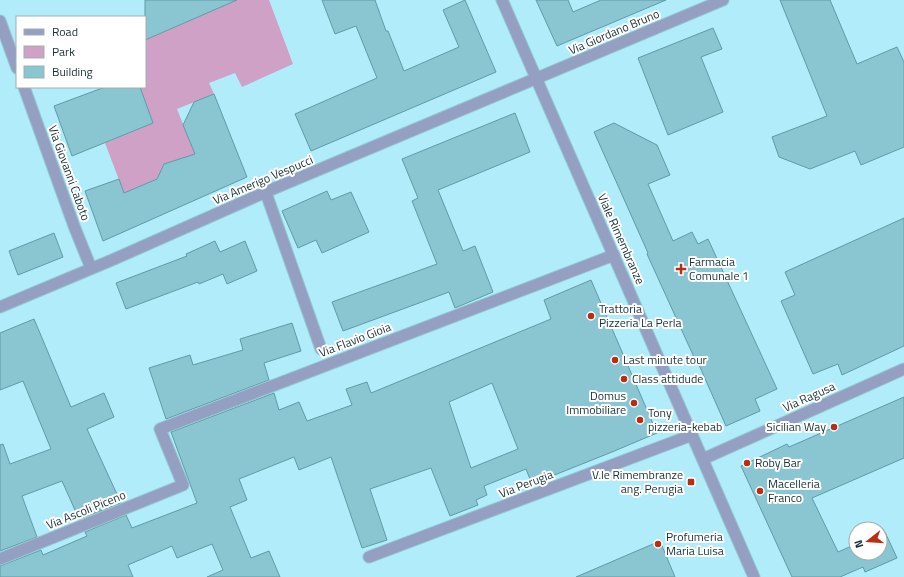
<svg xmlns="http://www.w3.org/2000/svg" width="904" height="577" font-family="'Titillium Web',sans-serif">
<rect width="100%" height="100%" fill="#b0ecf9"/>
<path fill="#cfa1c6" d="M237 0H269L293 64 242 87 235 73 209 83 214 94 177 109 195 154 164 164 157 179 124 193 105 143 153 123 140 87H145V40Z"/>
<path fill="#8ac5d2" stroke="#609aa7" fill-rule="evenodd" d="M145 0H237L145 40Z
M322 0H375L386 31H388L404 71 459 47 443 10 465 0 496 72 311 151 295 114 377 78 356 26 335 34Z
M536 0H568L573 12 601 0H666L557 46Z
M780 0H830L857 64 897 47 904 62V147L861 165 855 151 810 169 779 157 772 137 827 116Z
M713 28 722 49 701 57 723 112 668 135 638 58Z
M105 87H140L153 123 72 156 54 106Z
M214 94 247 177 103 241 85 191 119 179 124 193 157 179 164 164 195 154 183 125 194 102Z
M515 113 530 152 438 190 463 251 475 246 493 292 455 308 449 292 343 331 332 302 437 264 412 201 418 198 402 159Z
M614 123 657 145 670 175 648 184 673 241 692 232 698 244 708 239 777 389 755 399 760 411 726 426 699 365 698 366 647 254 648 253 594 132Z
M327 191 331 200 351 192 369 232 322 253 316 240 298 248 282 211Z
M904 218V346L842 375 838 364 813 374 781 301 795 295 785 272Z
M54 233 63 257 18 275 9 251Z
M215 241 220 252 245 241 257 271 227 284 223 274 199 284 198 282 126 309 116 283 187 256 186 254Z
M591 280 657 433 612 452 532 484 526 469 484 486 487 495 476 500 478 505 450 516 431 468 370 489 387 540 362 548 331 457 299 470 294 457 239 479 247 500 230 507 251 558 269 551 280 577H207L223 570 212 544 177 558 172 546 128 565 133 577H0V566L41 550 43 555 87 536 85 532 126 515 132 528 197 503 171 432 274 393 279 410 299 402 307 421 352 405 346 389 367 382 371 393 551 319 544 300ZM492 383 518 449 471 468 449 402Z
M34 319 71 407 104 393 114 417 87 429 121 503 79 519 62 481 22 496 37 537 0 551V445L3 444 10 464 51 449 23 381 0 390V333Z
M292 323 301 351 264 363 269 380 166 419 149 368 190 355 193 365 243 350 240 339Z
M904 397V458L812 498 838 552 856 544V553H880V534L885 532 897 558 865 572 863 567 840 577H792L741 466 787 444 789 447Z
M660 541 675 577H576Z"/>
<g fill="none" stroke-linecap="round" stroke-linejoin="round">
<defs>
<path id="service" d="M266 193 321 349
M369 557 692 435"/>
<path id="minor" d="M0 21 17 68
M24 87 74 226 91 268
M0 307 112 260 268 191 723 0
M703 459 904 369
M0 559 183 485 160 429 614 255"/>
<path id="tertiary" d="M502 0 754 577"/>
</defs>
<use href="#service" stroke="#92c7d2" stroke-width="13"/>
<use href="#minor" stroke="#92c7d2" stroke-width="13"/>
<use href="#tertiary" stroke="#92c7d2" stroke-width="13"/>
<use href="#service" stroke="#959fc2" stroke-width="11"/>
<use href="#minor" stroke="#959fc2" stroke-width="11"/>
<use href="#tertiary" stroke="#959fc2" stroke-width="11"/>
</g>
<g fill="#b92e13" stroke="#fff" stroke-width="1.5">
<path d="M679 263h4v4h4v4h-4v4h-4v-4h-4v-4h4z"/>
<circle cx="591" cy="316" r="4"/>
<circle cx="615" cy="360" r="4"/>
<circle cx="624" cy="379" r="4"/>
<circle cx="634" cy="403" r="4"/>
<circle cx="640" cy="420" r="4"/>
<circle cx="834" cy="427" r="4"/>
<circle cx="747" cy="463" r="4"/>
<rect x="687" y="478" width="8" height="8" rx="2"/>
<circle cx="760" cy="491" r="4"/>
<circle cx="658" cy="544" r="4"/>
</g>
<g text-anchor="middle" stroke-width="4" stroke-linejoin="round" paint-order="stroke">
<g font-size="12" fill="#193136" stroke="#fff">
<text transform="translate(614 32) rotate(-23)" y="4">Via Giordano Bruno</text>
<text transform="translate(69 173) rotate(70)" y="4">Via Giovanni Caboto</text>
<text transform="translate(263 180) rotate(-23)" y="4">Via Amerigo Vespucci</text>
<text transform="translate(621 239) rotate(66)" y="4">Viale Rimembranze</text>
<text transform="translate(355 340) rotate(-21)" y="4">Via Flavio Gioia</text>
<text transform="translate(809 397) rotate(-24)" y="4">Via Ragusa</text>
<text transform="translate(526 484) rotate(-21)" y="4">Via Perugia</text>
<text transform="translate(86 510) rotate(-22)" y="4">Via Ascoli Piceno</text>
</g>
<g font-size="12" fill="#193136" stroke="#fff" text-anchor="start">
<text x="689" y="266">Farmacia<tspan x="689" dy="14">Comunale 1</tspan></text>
<text x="599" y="313">Trattoria<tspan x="599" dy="14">Pizzeria La Perla</tspan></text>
<text x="623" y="364">Last minute tour</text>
<text x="632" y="383">Class attidude</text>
<text x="626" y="400" text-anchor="end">Domus<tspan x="626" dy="14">Immobiliare</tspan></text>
<text x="648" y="417">Tony<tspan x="648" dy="14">pizzeria-kebab</tspan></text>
<text x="826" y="431" text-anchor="end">Sicilian Way</text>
<text x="755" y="467">Roby Bar</text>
<text x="683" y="479" text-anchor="end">V.le Rimembranze<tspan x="683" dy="14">ang. Perugia</tspan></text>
<text x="768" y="488">Macelleria<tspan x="768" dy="14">Franco</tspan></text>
<text x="666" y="541">Profumeria<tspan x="666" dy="14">Maria Luisa</tspan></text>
</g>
</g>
<rect x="16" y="16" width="130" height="72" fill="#ffffff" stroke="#a3adaf"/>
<rect x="24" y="29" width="20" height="6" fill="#959fc2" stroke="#a3adaf"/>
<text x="52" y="36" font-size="12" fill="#193136">Road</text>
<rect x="24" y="46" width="20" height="12" fill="#cfa1c6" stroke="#a3adaf"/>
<text x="52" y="56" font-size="12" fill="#193136">Park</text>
<rect x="24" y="66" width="20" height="12" fill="#8ac5d2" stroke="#a3adaf"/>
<text x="52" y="76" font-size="12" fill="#193136">Building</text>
<g transform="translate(868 541) rotate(253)"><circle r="19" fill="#ffffff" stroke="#a3adaf"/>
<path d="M0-3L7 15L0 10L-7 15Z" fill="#b92e13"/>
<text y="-6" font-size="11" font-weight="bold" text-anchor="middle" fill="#193136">N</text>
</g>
</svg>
